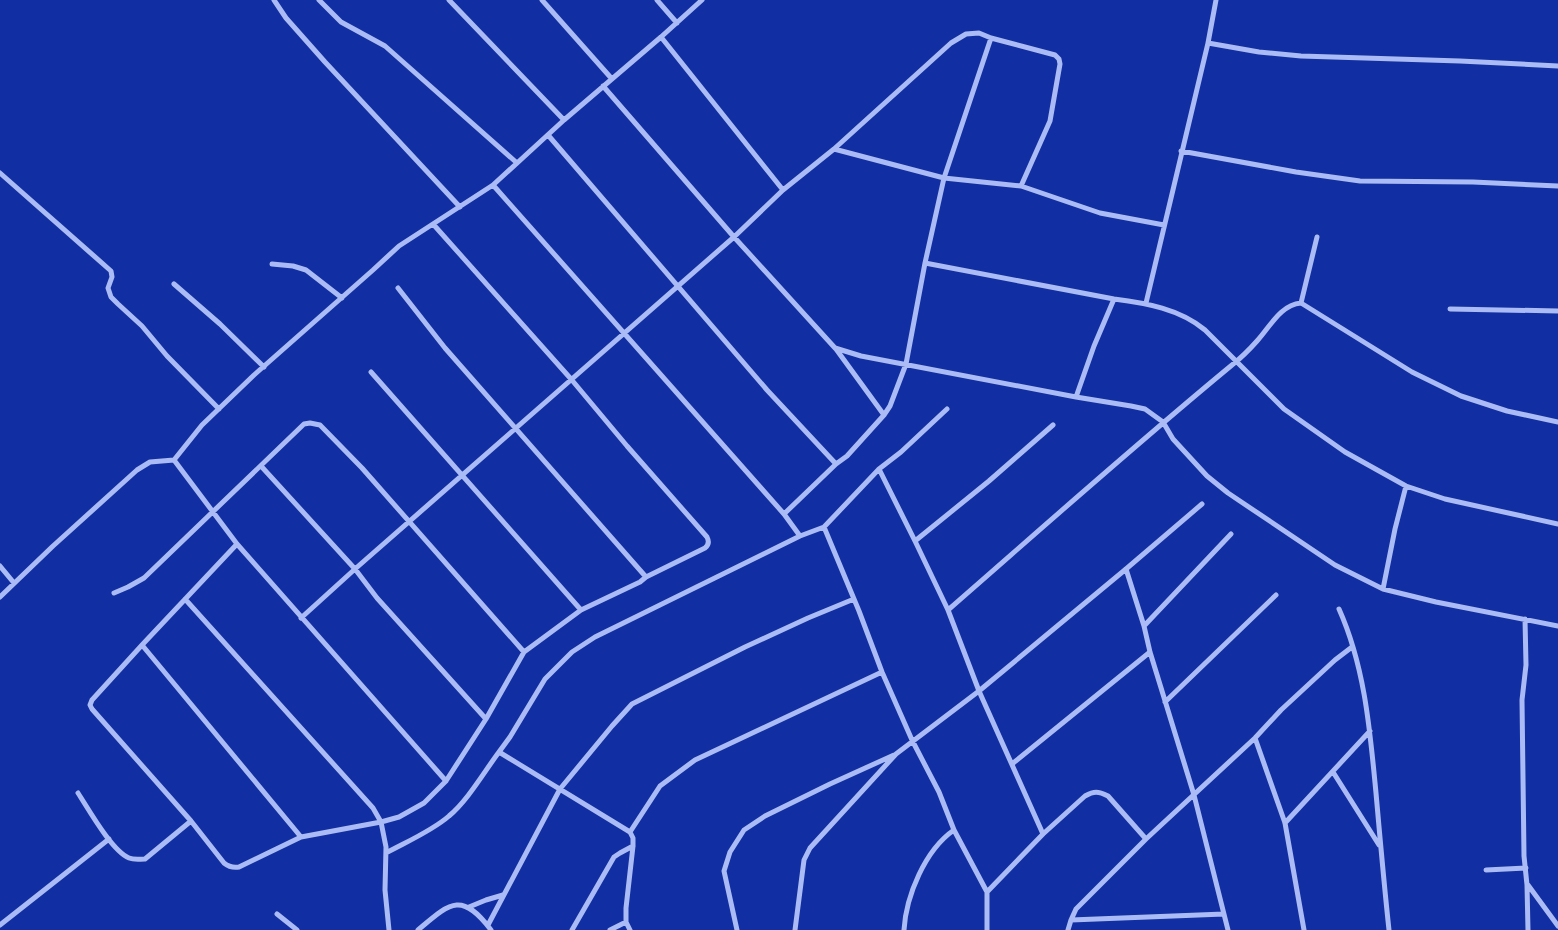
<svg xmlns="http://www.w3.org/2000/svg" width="1558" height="930" font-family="'Nunito Sans',sans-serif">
<rect width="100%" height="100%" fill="#112fa2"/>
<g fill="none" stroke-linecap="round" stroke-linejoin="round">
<path stroke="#aabbf5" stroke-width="5" d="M274 0 286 18 325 62 460 207
M319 0 341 22 385 46 517 163
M449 0 564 120
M542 0 612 79
M657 0 677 23
M661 37 783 190
M1208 43 1259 52 1301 56 1460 61 1558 66
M603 86 734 237 835 348 861 356 1076 397 1131 406 1145 409 1163 422 1173 439 1207 476 1228 493 1335 565 1383 589 1436 602 1558 626
M548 135 767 390 836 464
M1181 151 1296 172 1360 181 1473 182 1558 186
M0 173 111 271 112 277 108 288 111 297 118 304 142 326 167 356 219 409
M493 185 784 514 800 536
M1021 186 1100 213 1164 225
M925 263 1114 299C1146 303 1180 309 1205 330L1284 409 1345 452 1406 486 1445 499 1558 524
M272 264 293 266 306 270 342 298
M174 284 220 324 264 367
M398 288 445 348 646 577
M1146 303 1208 43 1216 0
M1301 303 1317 237
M1450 309 1558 311
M836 349 884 415
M371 372 581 610
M1076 397 1094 346 1114 299
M174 460 237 544 446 781
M261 466 355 569 377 598 486 719
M879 469 915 541 948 610 979 691 1043 834
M784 514 836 464 847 456 884 415 890 406 906 364 925 263 944 178 991 38
M824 527 859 611 882 672 912 740 939 792 954 830 987 892V930
M915 541 989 481 1053 425
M237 544 142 645 92 700 90 705 92 709 191 821 224 863C229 867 233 868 239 867L301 837 381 822 399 817 424 803 446 781 486 719 524 652 581 610 640 582 646 577 705 548C709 545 709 541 707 537L627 446 571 379 433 224
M0 566 14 583
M1126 569 1144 626
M1383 589 1395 529 1406 486
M114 593 128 587 144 578 304 424 310 423 320 425 362 468 524 652
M0 597 53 546 137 470 150 462 174 460 202 425 254 375 373 270 399 246 493 185 564 120 661 37 702 0
M185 599 373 808 381 822 386 847 385 890 389 930
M1339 609C1365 667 1370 731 1376 793 1380 838 1384 884 1389 930
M948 610C1042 528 1135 445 1232 365 1241 358 1249 350 1257 341 1270 327 1280 305 1301 303L1412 372 1461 396 1507 411 1558 422
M301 618 355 569 734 237 783 190 834 149 951 43 966 34 979 33 991 38 1055 55 1059 59 1060 64 1050 121 1021 186 944 178 834 149
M1525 619 1526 665 1522 700 1524 856 1527 885 1528 930
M142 645 301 837
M1165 702 1276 595
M1255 738 1285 823 1304 930
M499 752 510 737 545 679 572 652 595 637 800 536 824 527 879 469 901 452 947 409
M1012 764 1150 652
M1333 772 1379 845
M78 793C89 810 112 851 129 858 134 860 139 859 145 859L191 821
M1285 823 1370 731
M630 832 660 786 695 760 882 672
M386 853C406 842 432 831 449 816 468 800 484 772 499 752L630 832 633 838V846L626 908V922L630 930
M1486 870 1526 868
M1528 885 1558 926
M987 892 1043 834 1085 796C1094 791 1098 791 1108 796L1146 839
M469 907 486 900 503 895
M277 914 297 930
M1071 920 1224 914
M0 925 109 839
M488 925 560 789 612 726 632 704 745 647 808 618 854 599
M418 930C449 904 461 890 491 930
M572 930 614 857 620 853 633 846
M610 930 626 922
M737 930 724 871 730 852 744 830 765 816 830 784 894 755
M795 930 804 860 810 848 896 754 979 691 1126 569 1202 504
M904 930C906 896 925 850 954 830
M1068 930 1071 920 1076 909 1146 839 1255 738 1281 710 1335 660 1352 647
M1228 930 1194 795 1150 652 1144 626 1231 534"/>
</g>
</svg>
